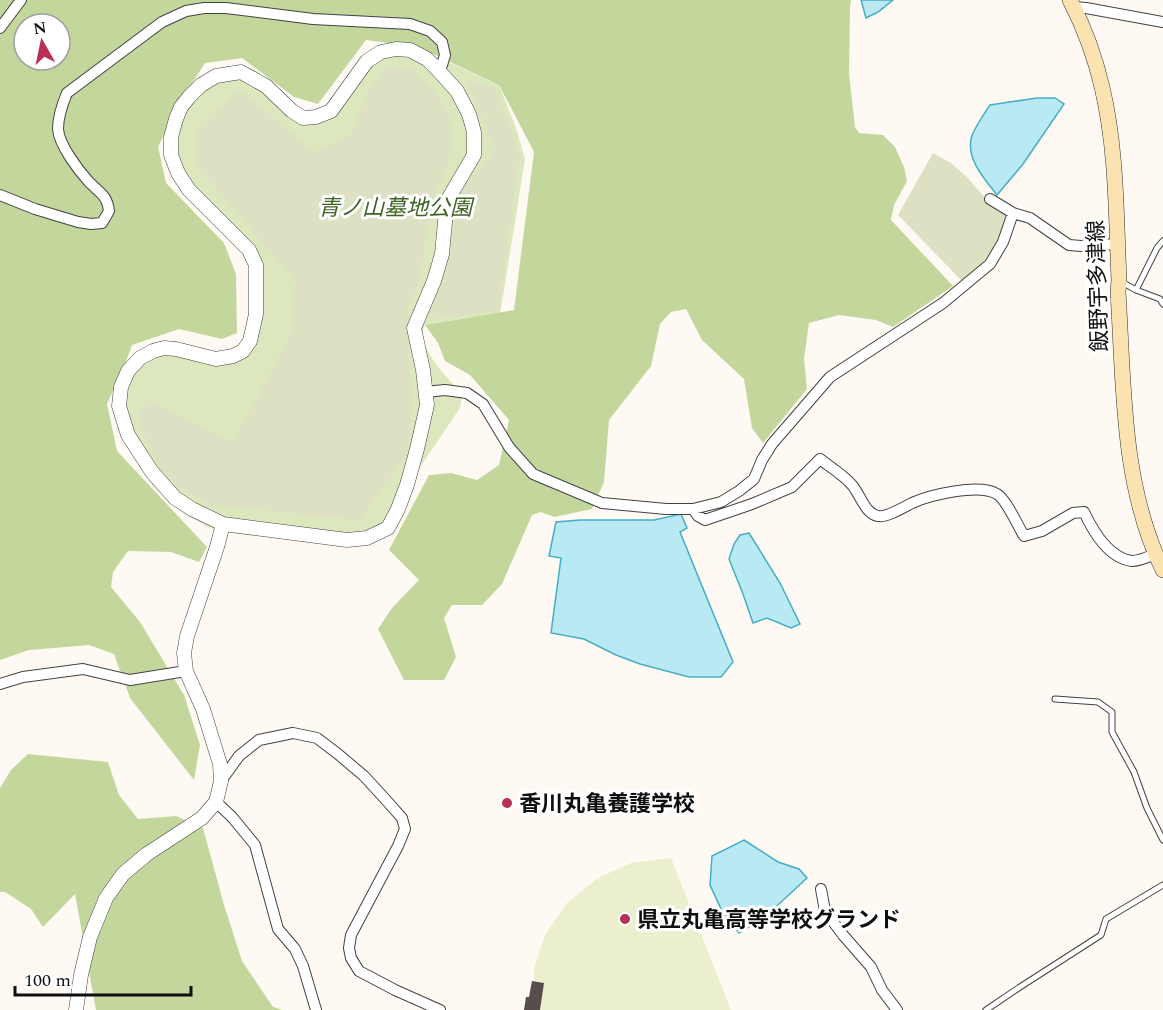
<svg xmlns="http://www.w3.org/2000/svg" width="1163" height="1010" font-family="Spectral,'Noto Sans JP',serif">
<rect width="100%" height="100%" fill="#fef9f2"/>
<path fill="#dce7bd" d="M418 47 437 57 499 85 516 128 525 159 500 315 466 318 425 325C414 346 449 379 462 394L460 408 418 470 407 506 398 524 385 536 289 539 245 535 210 528 186 515 154 487 133 455 122 434 118 379 163 342 175 341 205 351 218 353 239 347 246 339 250 318 251 288 249 262 238 244 182 192 170 171 165 147 198 81 220 68 232 66 245 67 257 71 297 108 309 113 330 104 359 64Z"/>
<path fill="#c3d79d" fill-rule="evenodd" d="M0 0H851L850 7 849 74 855 127 859 133 883 135 895 147 904 167 907 181 894 205 891 220 953 286 893 327 876 320 839 315 809 323 804 359 807 389 763 443 752 428 744 379 702 340 686 309 671 312 660 324 651 366 609 420 604 482 592 509 554 517 541 512 532 515 502 584 482 605H452L444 618 456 657 444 680H404L378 629 392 608 419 580 389 550 429 475 451 473 477 480 499 465 509 420 470 375 445 361 438 343 425 325 514 310 534 152 499 85 418 47 366 40 318 104 294 97 242 58 205 63 180 102 158 147 166 183 224 243 236 274 237 333 222 339 179 329 132 345 124 367 107 404 117 451 207 547 199 562 171 552 128 551 113 572 111 587 140 622 184 695 200 745 194 780 130 698 114 654 89 645 29 650 0 660ZM24 24H60V60H24Z
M28 754 108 762 119 795 138 819 176 816 203 828 224 905 242 961 273 1007 283 1010H96L75 894 43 927 31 909 5 892H0V788L11 770Z"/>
<path fill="#dde0c3" d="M386 67 414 70 429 85 449 113 452 146 444 176 429 207 420 281 408 304 411 415 406 455 359 520 211 505 178 487 162 472 137 418 148 400 233 443 290 335 295 280 195 164 196 129 239 89 314 152 350 136 370 88Z
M467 81 493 87 508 119 520 154 498 311 431 319 464 187 496 150Z
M933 153 951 163 966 176 986 199 1007 215 998 242 988 260 962 281 898 215Z"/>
<path fill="#ebefce" d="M671 858 731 1010H536L534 968 545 935 567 903 598 878 631 863Z"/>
<path fill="#b9e9f3" stroke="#45aec5" stroke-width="1.5" d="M861 0H893L878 12 866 18Z
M1037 98H1055L1064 104 1023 164 997 195C985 179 967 161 971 139 973 130 984 114 990 105Z
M681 514 687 528 680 532 733 662 721 677H689L640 664 616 655 584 639 551 633 561 558 549 556 556 522 580 520H654Z
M749 533 780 583 800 624 791 628 767 618 753 623 743 594 729 559 734 544 740 535Z
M744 840 778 862 799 869 807 878 765 917 739 933 722 911 710 885 712 856Z"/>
<path fill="#574e4c" d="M532 981 544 983 540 1010H524L526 997H529Z"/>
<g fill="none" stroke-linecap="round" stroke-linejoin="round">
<defs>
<path id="service" d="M1120 281 1136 290 1160 299 1163 304
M1136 290 1157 248 1163 241
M1055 699 1098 702 1112 712V732L1134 772 1147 808 1163 840
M986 1010 1020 987 1101 935 1106 919 1163 885"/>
<path id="minor" d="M1074 7 1086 8 1163 22
M0 28 21 0
M0 195 35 209 78 222 91 224 102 223 109 211C107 195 100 193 89 182 79 171 59 145 58 129 58 116 62 105 67 93L162 22 186 11 204 8H226L313 19 410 24 430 31 442 42 445 55 442 65 438 70
M990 199 1013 213 1030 218 1069 245 1081 246 1117 244
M425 392 445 390 467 393 483 404 509 447 533 474 602 503 666 509H693L721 502 739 491 754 479 762 460 772 444 830 377 943 303 990 264 1003 242 1013 213
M693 509 698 516 705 520 752 504 792 487 820 459C830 467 844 475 852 485 860 494 865 514 878 516 886 518 904 507 912 503 930 495 979 483 997 494 1006 499 1018 526 1024 536L1042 531 1073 513 1084 512C1093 531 1108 558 1132 561 1139 561 1148 557 1155 554
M0 684 23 677 83 669 130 680 186 671
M221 781 239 756 259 740 293 733 317 738 338 754 364 776 386 800 402 818 405 829 398 846 351 935 349 948 351 958 359 971 395 990 440 1010
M216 802 232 817 255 845 278 929 295 949 303 966 316 1010
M821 889 825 911 843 935 871 967 882 990 897 1010"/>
<path id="tertiary" d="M396 49 410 50 427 59 438 70 457 91 469 114 474 132V155L447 201 442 254 434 281 414 328 423 370 427 405 417 449 407 485 398 509 388 528 367 538 347 540 223 524 192 509 175 498 152 472 128 435 119 406 121 387 128 371 140 358 153 351 164 348 176 349 216 359 233 356 243 351 250 341 256 314V265L249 250 189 190 178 173 171 155V137L176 119 181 107 189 97 201 85 216 76 241 72 266 86 292 111 303 118 316 117 331 111 367 61 381 52Z
M76 1010 81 975 90 937 106 898 123 874 147 854 202 818 216 802 221 781 220 764 203 709 186 671 184 653 187 636 217 547 223 524"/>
<path id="secondary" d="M1070 0C1084 27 1095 57 1102 87 1117 150 1116 216 1119 280L1118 292C1124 384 1121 485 1163 570"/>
</defs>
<use href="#service" stroke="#424242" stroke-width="7"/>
<use href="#minor" stroke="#424242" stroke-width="12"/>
<use href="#tertiary" stroke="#424242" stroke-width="15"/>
<use href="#secondary" stroke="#313131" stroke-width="16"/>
<use href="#service" stroke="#fff" stroke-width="5"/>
<use href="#minor" stroke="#fff" stroke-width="10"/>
<use href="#tertiary" stroke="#fff" stroke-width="14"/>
<use href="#secondary" stroke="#fae2b1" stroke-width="15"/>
</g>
<g fill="#b72f52" stroke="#fff" stroke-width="2">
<circle cx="507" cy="803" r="6"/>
<circle cx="625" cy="919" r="6"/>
</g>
<g text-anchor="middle" stroke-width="6" stroke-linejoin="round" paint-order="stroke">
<g font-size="22" font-style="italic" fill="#3e6323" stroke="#fff">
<text x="395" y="215">青ノ山墓地公園</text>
</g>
<g font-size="22" fill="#0f0f0f" stroke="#fff">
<text transform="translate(1097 286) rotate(-92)" y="8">飯野宇多津線</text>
</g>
<g font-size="22" font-weight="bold" fill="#0f0f0f" stroke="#fff" text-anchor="start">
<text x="519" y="811">香川丸亀養護学校</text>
<text x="637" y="927">県立丸亀高等学校グランド</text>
</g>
</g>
<g transform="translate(42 42) rotate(351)"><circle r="28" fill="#ffffff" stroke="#9f9f9f" stroke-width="1.5"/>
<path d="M0-4.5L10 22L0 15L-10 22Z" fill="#b72f52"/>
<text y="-9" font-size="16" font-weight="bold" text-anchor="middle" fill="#0f0f0f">N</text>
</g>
<path d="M15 986v9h176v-9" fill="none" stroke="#0f0f0f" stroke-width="3"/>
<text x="24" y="986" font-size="18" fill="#0f0f0f" stroke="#ffffff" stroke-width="4.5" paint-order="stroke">100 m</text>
</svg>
